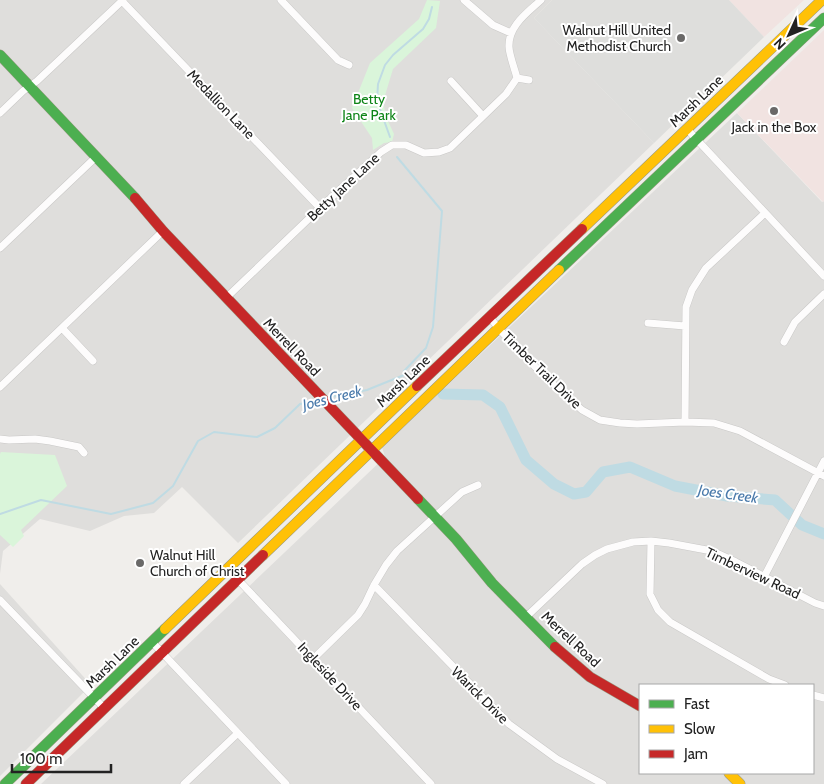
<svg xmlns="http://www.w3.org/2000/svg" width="824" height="784" font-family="Cabin,sans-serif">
<rect width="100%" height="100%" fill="#f0eeeb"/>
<path fill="#dfdedc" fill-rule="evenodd" d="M0 0H552L534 18 654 143 238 543 182 487 154 513 124 516 90 531 40 519 3 551 0 574Z
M737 113 822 202 824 201V784H41L385 457 382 447ZM640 685H813V773H640Z
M0 584 91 685 0 776Z"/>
<path fill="#f1e3e1" d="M729 0H804L764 37Z
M824 30V201L823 202 737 113Z"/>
<path fill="#dededc" d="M552 0H729L764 37 654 143 534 18Z"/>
<path fill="#daf5da" d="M427 0 440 1 436 28 393 69 383 102 387 119 394 134 392 142 384 143 373 150 372 138 352 108 370 63 419 19Z
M1 452 55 455 67 486 21 530 24 536 13 547 0 535V454Z"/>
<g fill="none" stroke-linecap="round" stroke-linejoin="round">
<path stroke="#bfdbe3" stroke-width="2" d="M390 137 377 101 378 84 385 65 393 55 423 29 429 19 432 7
M397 157 442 211 433 327 426 348 404 371V375
M326 398 367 390 404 375 413 378
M0 514 41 500 111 514 153 503 173 486 198 441 214 432 257 437 275 428 300 404 317 400"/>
<path stroke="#bfdbe3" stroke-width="11" d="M443 394 483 395 500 407 526 460 554 484 574 494 586 492 603 472 630 467 675 486 727 496 775 500 802 525 824 534"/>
<defs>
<path id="street" d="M281 0 338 60 349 65
M464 0 493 25 511 33
M122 1 320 208
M517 78 529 80
M451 81 483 116
M0 113 23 91 37 81 123 0
M687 129 824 276
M0 248 96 157
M226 298 320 208 381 152 392 145H406L424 153 439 152 450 148 506 94 517 78C515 70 509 54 509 47 508 26 527 13 541 0
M490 317 498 328 545 377 582 410 600 420 620 423 637 424 685 422 714 423 740 431 824 476
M648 323 685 326
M62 328 93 361
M784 342 795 322 824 294
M0 387 163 231
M685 422 686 307 692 290 706 268 765 213
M0 439 9 440 35 439 50 441 79 447 84 453
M651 541 650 594 658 610 670 622 769 679 785 685
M228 569 431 784
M764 577 824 461
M374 585 509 724 557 759 603 784
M0 600 104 708
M526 617 582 564 595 555 607 549 633 542 651 541 669 543 712 551 736 562 815 603 824 606
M152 642 286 784
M313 659 358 615 365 604 374 585 386 565 397 551 462 492 478 485
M813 695 824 698
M184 784 238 733"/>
<path id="fast" d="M0 55 135 198
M559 270 824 18
M418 499 456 539 492 583 555 647
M5 784 165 629"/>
<path id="slow" d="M582 229 822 0
M263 555 559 270
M165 629 417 386
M729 773 740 784"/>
<path id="jam" d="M135 198 163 231 418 499
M417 386 582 229
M555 647 590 677 640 706
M26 784 263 555"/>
</defs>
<use href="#street" stroke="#c9c8c7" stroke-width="8"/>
<use href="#fast" stroke="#999a82" stroke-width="11"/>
<use href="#slow" stroke="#999a82" stroke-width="11"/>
<use href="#jam" stroke="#999a82" stroke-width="11"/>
<use href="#street" stroke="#fdfcfc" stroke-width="7"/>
<use href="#fast" stroke="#4caf50" stroke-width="10"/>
<use href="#slow" stroke="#ffc107" stroke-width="10"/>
<use href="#jam" stroke="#c62828" stroke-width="10"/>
</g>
<g fill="#6a6968" stroke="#fff" stroke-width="2">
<circle cx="681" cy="38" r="5"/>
<circle cx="774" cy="111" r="5"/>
<circle cx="140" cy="563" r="5"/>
</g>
<g text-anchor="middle" stroke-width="4" stroke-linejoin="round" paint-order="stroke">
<g font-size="14" fill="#222" stroke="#fff" text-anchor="end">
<text x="671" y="35">Walnut Hill United<tspan x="671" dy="16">Methodist Church</tspan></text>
<text x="774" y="132" text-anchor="middle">Jack in the Box</text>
<text x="150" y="560" text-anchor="start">Walnut Hill<tspan x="150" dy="16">Church of Christ</tspan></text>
</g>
<g font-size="14" fill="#0c8416" stroke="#fff">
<text x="369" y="104">Betty<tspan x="369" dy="16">Jane Park</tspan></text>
</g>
<g font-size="14" fill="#222" stroke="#fff">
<text transform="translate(696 101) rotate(-44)" y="5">Marsh Lane</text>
<text transform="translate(221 104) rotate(46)" y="5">Medallion Lane</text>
<text transform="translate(343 187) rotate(-43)" y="5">Betty Jane Lane</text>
<text transform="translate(292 347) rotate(46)" y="5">Merrell Road</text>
<text transform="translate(542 370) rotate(44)" y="5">Timber Trail Drive</text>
<text transform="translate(403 381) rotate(-44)" y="5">Marsh Lane</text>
<text transform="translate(753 573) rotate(25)" y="5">Timberview Road</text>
<text transform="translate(571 639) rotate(43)" y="5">Merrell Road</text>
<text transform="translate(112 662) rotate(-44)" y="5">Marsh Lane</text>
<text transform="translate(330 676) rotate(47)" y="5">Ingleside Drive</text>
<text transform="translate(480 695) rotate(45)" y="5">Warick Drive</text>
</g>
<g font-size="15" font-style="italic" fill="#4a7aab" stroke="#fff">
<text transform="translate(332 398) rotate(-14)" y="5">Joes Creek</text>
<text transform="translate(728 494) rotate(8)" y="5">Joes Creek</text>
</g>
</g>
<rect x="639" y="684" width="175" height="90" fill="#ffffff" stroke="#a7a7a7"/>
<rect x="649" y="700" width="25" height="8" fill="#4caf50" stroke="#a7a7a7"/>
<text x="684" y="709" font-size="15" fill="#222222">Fast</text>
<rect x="649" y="725" width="25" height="8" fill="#ffc107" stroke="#a7a7a7"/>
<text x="684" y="734" font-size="15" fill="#222222">Slow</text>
<rect x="649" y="750" width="25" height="8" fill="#c62828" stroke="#a7a7a7"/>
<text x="684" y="759" font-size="15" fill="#222222">Jam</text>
<g transform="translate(789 35) rotate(226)" stroke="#ffffff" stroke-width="4" paint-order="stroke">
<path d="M0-4L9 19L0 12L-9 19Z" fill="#222222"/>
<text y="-8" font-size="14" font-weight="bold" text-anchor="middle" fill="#222222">N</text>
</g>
<path d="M12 764v8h99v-8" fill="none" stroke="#222222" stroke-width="2.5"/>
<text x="20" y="764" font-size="15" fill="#222222" stroke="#ffffff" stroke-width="4" paint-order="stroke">100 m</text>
</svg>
